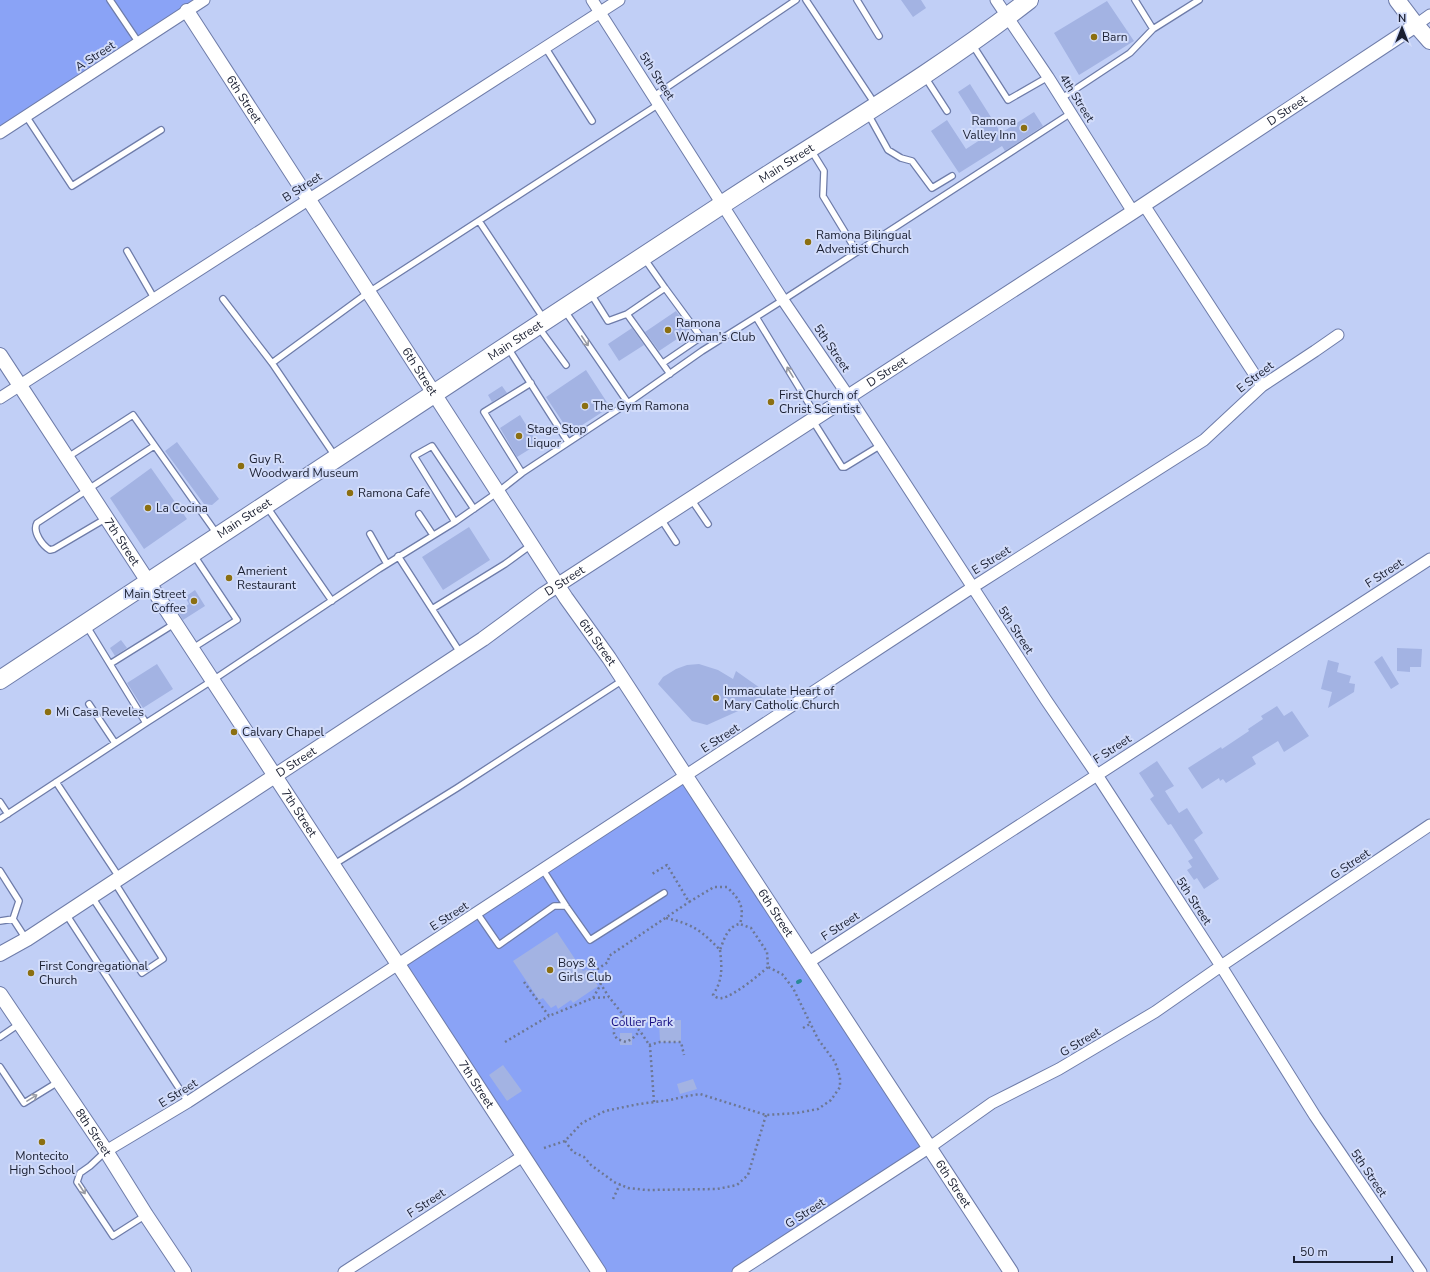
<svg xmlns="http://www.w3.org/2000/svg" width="1430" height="1272" font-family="'Nunito Sans',sans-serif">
<rect width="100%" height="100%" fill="#c1cff6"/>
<path fill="#8aa3f6" d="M0 0H202L0 133Z
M686 776 930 1147 740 1272H599L399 965Z"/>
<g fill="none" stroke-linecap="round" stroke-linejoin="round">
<path stroke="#2c8a99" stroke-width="4" d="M798 982 800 981"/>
</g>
<path fill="#a3b3e3" d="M901 0H921L926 8 913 17Z
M1107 1 1134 41 1079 75 1054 33Z
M970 84 1001 133 1034 112 1043 126 1005 151 1002 146 959 173 931 131 947 120 966 149 986 136 958 92Z
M676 311 691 332 681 338 680 337 659 351 645 332Z
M632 328 644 345 619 361 608 344Z
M586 370 610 407 570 433 546 397Z
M502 386 507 393 492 402 488 395Z
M520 415 538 444 517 457 500 428Z
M177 442 219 499 212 505 204 504 165 451Z
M151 468 187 519 144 549 110 498Z
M469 527 490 560 443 590 422 557Z
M195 590 205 606 183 620 178 612 189 604 185 597Z
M121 640 127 648 115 656 110 648Z
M1397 648 1422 649 1421 667H1410V672L1397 671Z
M1382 656 1399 684 1391 689 1374 662Z
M1328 660 1339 663 1337 672 1351 676 1349 683 1355 684 1354 692 1328 708 1332 692 1321 689Z
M157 664 173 689 143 708 127 683Z
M699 664 718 670 733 679 736 671 767 693 756 703 707 725 692 721 658 684 663 677 676 669 687 665Z
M1277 706 1284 716 1292 711 1309 736 1284 752 1278 741 1252 757 1256 764 1226 783 1223 779 1220 781 1219 778 1202 789 1188 768 1221 747 1222 749 1249 731 1248 729 1263 719 1261 716Z
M1157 761 1174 786 1165 791 1179 813 1187 808 1203 833 1194 840 1219 879 1204 889 1197 878 1194 880 1187 870 1192 867 1188 861 1193 858 1171 824 1168 825 1150 799 1154 796 1139 773Z
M557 932 583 971 587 969 598 986 573 1003 571 1000 558 1009 556 1005 551 1008 543 998 539 1000 513 961Z
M681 1020V1042H660L659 1021Z
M620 1033H632V1045H620Z
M503 1065 522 1091 507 1101 489 1075Z
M693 1079 697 1089 680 1094 677 1084Z"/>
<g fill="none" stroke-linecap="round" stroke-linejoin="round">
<defs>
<path id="service" d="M110 0 139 43
M806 0 875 104
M857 0 879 36
M1135 0 1153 29 1199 0
M972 44 1008 100 1048 77
M545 47 592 121
M925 77 947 111
M654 96 796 0
M1062 98 1130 53 1153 29
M868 114 888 150 901 158 912 161 932 188 952 176
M26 116 72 186 161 130
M811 150 824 171 823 196 857 252
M479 221 544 319
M127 251 154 298
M591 294 608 321 627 314 665 288 644 258
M223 299 272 363 335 456
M565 311 628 403
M627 314 670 374
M756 317 817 417
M539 328 566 365
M508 348 568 442
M272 363 369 292 659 104
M663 363 701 337 665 288
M813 421 842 467H845L881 445
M68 457 133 415 217 534
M522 473 484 412 531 383
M691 499 708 524
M267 507 332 601
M419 514 433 535
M105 519 54 549 50 550C43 546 32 532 37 523L154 446
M661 519 676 542
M455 522 414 456 432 446 474 509
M370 534 387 564
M398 556 461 654
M432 609 505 564 531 545
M86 625 146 723
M193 648 237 620 193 554
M110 664 174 624
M89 704 115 743
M56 782 119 877
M0 802 8 814
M0 819 146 723 213 680 379 569 455 522 498 492 522 473 628 403 702 351 783 300 1071 113
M333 865 457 788 623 680
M543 870 566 906 590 940 664 893
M0 871 19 901 13 919 0 921
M92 897 142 973 163 959 115 883
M477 913 499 945 554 906H566
M66 914 188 1102
M13 919 26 939
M0 1037 19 1024
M0 1067 24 1103 58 1082
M106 1151 90 1166 80 1173 77 1182 113 1236 146 1215"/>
<path id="minor" d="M592 0 783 300 849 397 1046 700 1097 775 1221 966 1315 1116 1421 1272
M996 0 1048 77 1133 212
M1416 25 1430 15
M0 133 204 0
M1144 205 1262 386
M0 398 619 0
M809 962 1430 559
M106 1151 188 1102 973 587 1204 440 1262 386 1315 351 1338 335
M344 1272 523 1156
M738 1272 930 1147 992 1103 1059 1069 1155 1012 1221 966 1430 825"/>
<g id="tertiary">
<path id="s1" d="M187 11 566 598 609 658 686 776 1011 1272"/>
<path id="s2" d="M0 355 599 1272"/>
<path id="s3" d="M0 954 27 939 483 639 544 594 1133 212 1416 25"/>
<path id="s4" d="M0 994 106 1151 146 1215 184 1272"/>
</g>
<path id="secondary" d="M1397 0 1416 25 1430 41"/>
<g id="primary">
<path id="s5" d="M0 680C239 520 480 364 720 206 823 138 931 76 1029 0"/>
</g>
</defs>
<use href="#service" stroke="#6e7ca9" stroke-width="8"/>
<use href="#minor" stroke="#6e7ca9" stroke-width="13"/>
<use href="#tertiary" stroke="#6e7ca9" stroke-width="16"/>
<use href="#secondary" stroke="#6e7ca9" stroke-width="18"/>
<use href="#primary" stroke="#6e7ca9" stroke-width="20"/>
<path stroke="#6d7793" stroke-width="2.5" stroke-dasharray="2 3" stroke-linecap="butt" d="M666 918C692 924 701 930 720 950 724 939 728 926 740 924
M720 950C722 968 723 979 713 995 715 997 719 999 722 998 734 996 759 975 768 967
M524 982 549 1016 593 998 601 984
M593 998 609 997
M624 1016 614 1027V1034L617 1039 626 1042 632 1039 640 1031
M803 1028 810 1024
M505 1042 549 1016
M649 1045 660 1042H681L684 1055
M654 1102 650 1046 640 1031 624 1016 609 997 593 972 608 962 609 956 689 902
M565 1141 573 1152 584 1157 591 1165 614 1182 628 1188 646 1190 717 1189 737 1185 748 1175 766 1115
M544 1148 565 1141 582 1123 605 1111 639 1104 670 1100 687 1096 700 1094 766 1115 797 1113 818 1109 831 1100 840 1087V1077L835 1062 818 1039 793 988 782 974 768 967 767 952 751 928 740 924C745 906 739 899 727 887H714L689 902 667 865 652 874
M613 1199 620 1184"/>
<use href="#service" stroke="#fff" stroke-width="5.5"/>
<use href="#minor" stroke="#fff" stroke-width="11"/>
<use href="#tertiary" stroke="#fff" stroke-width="14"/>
<use href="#secondary" stroke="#fff" stroke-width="16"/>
<use href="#primary" stroke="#fff" stroke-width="18"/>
</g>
<defs><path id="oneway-shaft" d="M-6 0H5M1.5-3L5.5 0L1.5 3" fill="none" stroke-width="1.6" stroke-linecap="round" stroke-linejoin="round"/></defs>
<g stroke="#989aa2">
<use href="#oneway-shaft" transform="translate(585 341) rotate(56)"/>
<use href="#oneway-shaft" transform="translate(790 372) rotate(-121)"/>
<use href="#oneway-shaft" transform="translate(32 1098) rotate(-32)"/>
<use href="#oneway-shaft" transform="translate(82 1189) rotate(57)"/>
</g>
<g fill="#8b6f11" stroke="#d2dcfa" stroke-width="1.5">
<circle cx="1094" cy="37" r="4"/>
<circle cx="1024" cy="128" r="4"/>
<circle cx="808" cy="242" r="4"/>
<circle cx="668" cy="330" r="4"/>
<circle cx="771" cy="402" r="4"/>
<circle cx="585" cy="406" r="4"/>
<circle cx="519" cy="436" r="4"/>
<circle cx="241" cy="466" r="4"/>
<circle cx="350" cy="493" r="4"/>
<circle cx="148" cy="508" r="4"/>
<circle cx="229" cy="578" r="4"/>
<circle cx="194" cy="601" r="4"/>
<circle cx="716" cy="698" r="4"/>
<circle cx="48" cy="712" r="4"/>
<circle cx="234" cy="732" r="4"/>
<circle cx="550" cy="970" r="4"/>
<circle cx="31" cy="973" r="4"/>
<circle cx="42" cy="1142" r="4"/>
</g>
<g text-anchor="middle" stroke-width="4" stroke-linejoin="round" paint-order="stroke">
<g font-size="12" fill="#1a1f31" stroke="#d2dcfa" text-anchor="start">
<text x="1102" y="41">Barn</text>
<text x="1016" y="125" text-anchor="end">Ramona<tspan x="1016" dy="14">Valley Inn</tspan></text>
<text x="816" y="239">Ramona Bilingual<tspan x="816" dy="14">Adventist Church</tspan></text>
<text x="676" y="327">Ramona<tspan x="676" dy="14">Woman's Club</tspan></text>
<text x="779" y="399">First Church of<tspan x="779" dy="14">Christ Scientist</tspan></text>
<text x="593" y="410">The Gym Ramona</text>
<text x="527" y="433">Stage Stop<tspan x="527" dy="14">Liquor</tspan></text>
<text x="249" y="463">Guy R.<tspan x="249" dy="14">Woodward Museum</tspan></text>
<text x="358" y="497">Ramona Cafe</text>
<text x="156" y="512">La Cocina</text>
<text x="237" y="575">Amerient<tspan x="237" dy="14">Restaurant</tspan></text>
<text x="186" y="598" text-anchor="end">Main Street<tspan x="186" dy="14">Coffee</tspan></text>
<text x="724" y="695">Immaculate Heart of<tspan x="724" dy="14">Mary Catholic Church</tspan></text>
<text x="56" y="716">Mi Casa Reveles</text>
<text x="242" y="736">Calvary Chapel</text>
<text x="558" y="967">Boys &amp;<tspan x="558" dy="14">Girls Club</tspan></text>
<text x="39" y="970">First Congregational<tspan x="39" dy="14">Church</tspan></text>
<text x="42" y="1160" text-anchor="middle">Montecito<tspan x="42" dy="14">High School</tspan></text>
</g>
<g font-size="12" fill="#1a1f31" stroke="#d2dcfa">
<text transform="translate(95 56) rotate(-33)" y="4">A Street</text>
<text transform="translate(657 76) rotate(57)" y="4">5th Street</text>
<text transform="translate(1077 98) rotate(58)" y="4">4th Street</text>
<text dy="4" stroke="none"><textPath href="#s1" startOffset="105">6th Street</textPath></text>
<text dy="4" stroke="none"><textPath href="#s3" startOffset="1539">D Street</textPath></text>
<text dy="4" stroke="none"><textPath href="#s5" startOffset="941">Main Street</textPath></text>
<text transform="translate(302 187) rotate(-33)" y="4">B Street</text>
<text dy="4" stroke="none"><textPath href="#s5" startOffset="617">Main Street</textPath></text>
<text transform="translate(832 348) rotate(56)" y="4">5th Street</text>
<text dy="4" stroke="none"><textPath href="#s1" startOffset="429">6th Street</textPath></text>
<text dy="4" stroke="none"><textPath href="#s3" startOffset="1061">D Street</textPath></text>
<text transform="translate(1255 377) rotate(-38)" y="4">E Street</text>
<text dy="4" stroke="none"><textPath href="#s5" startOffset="293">Main Street</textPath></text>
<text dy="4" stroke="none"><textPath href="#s2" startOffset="223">7th Street</textPath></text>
<text transform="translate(991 560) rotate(-32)" y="4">E Street</text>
<text transform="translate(1384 573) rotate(-33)" y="4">F Street</text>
<text dy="4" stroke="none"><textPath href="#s3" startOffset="677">D Street</textPath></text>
<text transform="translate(1016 630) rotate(57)" y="4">5th Street</text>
<text dy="4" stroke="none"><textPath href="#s1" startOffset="753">6th Street</textPath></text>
<text transform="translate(720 738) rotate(-33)" y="4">E Street</text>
<text transform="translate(1112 749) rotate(-33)" y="4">F Street</text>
<text dy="4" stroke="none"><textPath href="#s3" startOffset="353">D Street</textPath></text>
<text dy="4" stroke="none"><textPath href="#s2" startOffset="547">7th Street</textPath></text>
<text transform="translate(1350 864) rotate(-34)" y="4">G Street</text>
<text transform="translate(1194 901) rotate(57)" y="4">5th Street</text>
<text dy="4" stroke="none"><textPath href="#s1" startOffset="1077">6th Street</textPath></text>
<text transform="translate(449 916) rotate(-33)" y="4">E Street</text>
<text transform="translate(840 926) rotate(-33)" y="4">F Street</text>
<text transform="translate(1080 1042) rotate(-31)" y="4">G Street</text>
<text dy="4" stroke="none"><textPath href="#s2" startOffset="871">7th Street</textPath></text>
<text transform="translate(178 1093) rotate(-32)" y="4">E Street</text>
<text dy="4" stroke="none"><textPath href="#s4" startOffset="167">8th Street</textPath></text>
<text transform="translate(1369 1173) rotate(56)" y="4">5th Street</text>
<text dy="4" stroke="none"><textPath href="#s1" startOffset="1401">6th Street</textPath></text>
<text transform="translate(426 1203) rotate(-33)" y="4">F Street</text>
<text transform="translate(805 1213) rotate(-33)" y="4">G Street</text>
</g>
<g font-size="12" fill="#150d82" stroke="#d2dcfa">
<text x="642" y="1026">Collier Park</text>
</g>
</g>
<g transform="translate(1402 28)" stroke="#d2dcfa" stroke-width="3" paint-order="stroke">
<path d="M0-3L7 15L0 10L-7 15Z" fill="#1a1f31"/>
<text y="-6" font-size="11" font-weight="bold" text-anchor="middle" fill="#1a1f31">N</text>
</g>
<path d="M1294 1256v6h98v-6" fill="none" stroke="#1a1f31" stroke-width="2"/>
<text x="1300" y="1256" font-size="12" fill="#1a1f31" stroke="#d2dcfa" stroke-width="3" paint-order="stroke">50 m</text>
</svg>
